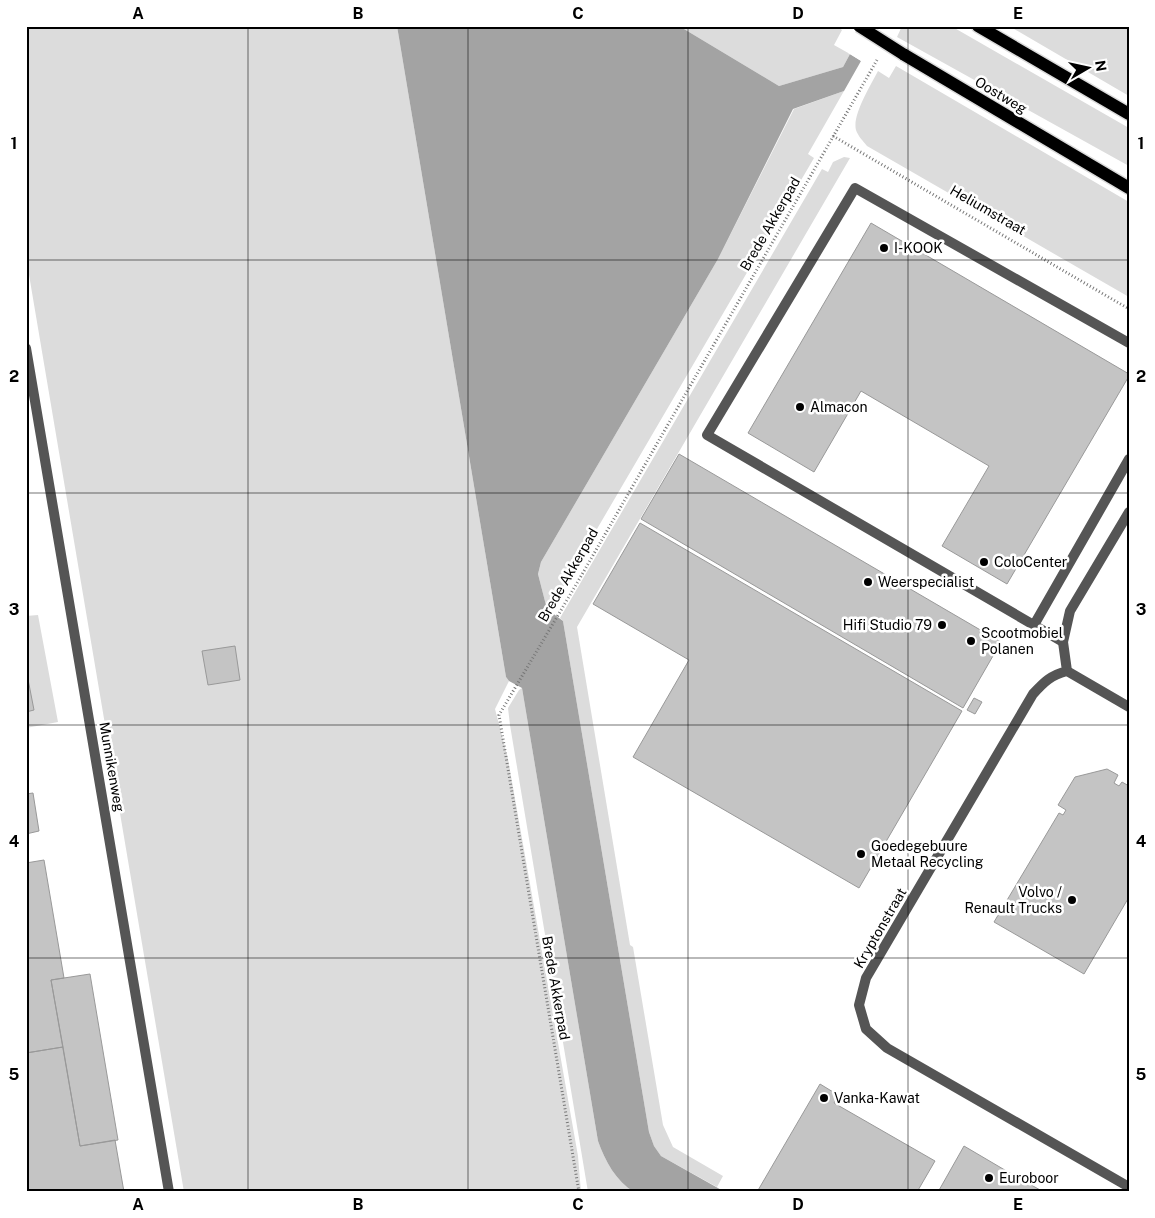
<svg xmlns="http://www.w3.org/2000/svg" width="1155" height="1218" font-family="'Public Sans',sans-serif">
<rect width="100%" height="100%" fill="#fff"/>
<path fill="#dcdcdc" d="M26 26H397L506 677 509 681 495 709 508 759 578 1156 581 1192H184L26 257Z
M679 26H836L842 30 834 45 850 54 843 67 779 86Z
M902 26H951L1129 128V166L897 37Z
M1009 26H1123L1129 30V96Z
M896 66 1129 202V297L867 146C863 141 858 136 856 130 852 115 871 85 878 71L889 78Z
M844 91 808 154 814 158 549 611 547 609 538 574 541 562 718 259 794 109Z
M844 157 850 158 577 627 630 945 633 947 663 1125 673 1147 723 1176 717 1187 661 1156 654 1146 649 1132 563 621 560 618 822 169 828 172 833 162Z
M38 615 58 722 26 728V616Z
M522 688 598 1141C605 1161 616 1181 634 1192H588L510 725 508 708 519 690Z"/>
<path fill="#a3a3a3" d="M397 26H679L779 86 843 67 850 54 861 61 844 91 793 109 718 259 541 562 538 574 547 609 563 621 649 1132 654 1146 661 1156 725 1192H634C616 1181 605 1161 598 1141L522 688 509 681 506 677Z"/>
<path fill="#fff" d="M862 26 882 27 863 62 848 53Z"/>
<path fill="#c4c4c4" stroke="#999" d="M871 223 1129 374V376L1007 584 942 546 989 466 861 391 814 472 748 433Z
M679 454 1001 642 963 708 641 519Z
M640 523 962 711 859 888 633 757 689 660 593 604Z
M235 646 240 680 208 685 202 651Z
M26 669 34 710 26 712Z
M974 698 982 702 975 714 967 710Z
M1107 769 1118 775 1114 783 1119 786 1122 782 1129 786V897L1084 974 994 922 1059 813 1063 815 1066 810 1058 805 1075 777Z
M33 793 39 831 26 834V794Z
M44 860 64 978 51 980 63 1047 26 1053V863Z
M90 974 118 1140 80 1146 51 980Z
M63 1047 80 1146 115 1140 124 1192H26V1053Z
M820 1084 838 1095 834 1103 935 1161 917 1192H757Z
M964 1146 1015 1176 1042 1191 938 1192Z"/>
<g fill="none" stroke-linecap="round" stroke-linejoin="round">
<defs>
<path id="primary" d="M978 26 1129 114
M903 54 1129 188"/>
</defs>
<use href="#primary" stroke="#dbdbdb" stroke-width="15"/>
<path stroke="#777" stroke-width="3" stroke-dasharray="1 2.5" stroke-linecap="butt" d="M833 136 1129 309
M579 1192 499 715 580 578 877 60"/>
<path stroke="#555" stroke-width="10" d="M1034 625 1129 459
M1063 642 707 435 855 188 1129 343"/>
<path stroke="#555" stroke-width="10" d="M1067 671C1051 675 1044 682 1033 694L866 978 859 1005 866 1029 887 1048 1129 1187
M1067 671 1063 642 1070 611 1129 512
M1067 671 1129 707"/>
<path stroke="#555" stroke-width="10" d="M26 348 169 1192"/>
<use href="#primary" stroke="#000" stroke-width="12"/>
<defs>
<path id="primary-bridge" d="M859 26 903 54"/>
</defs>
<use href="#primary-bridge" stroke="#dbdbdb" stroke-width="15" stroke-linecap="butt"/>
<use href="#primary-bridge" stroke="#000" stroke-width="12"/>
</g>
<path fill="none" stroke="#000" stroke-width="1" stroke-opacity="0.55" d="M248 26V1192M468 26V1192M688 26V1192M908 26V1192M26 260H1129M26 493H1129M26 725H1129M26 958H1129"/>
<g fill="#000" stroke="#fff" stroke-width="2">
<circle cx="884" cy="248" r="5"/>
<circle cx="800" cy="407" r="5"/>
<circle cx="984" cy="562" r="5"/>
<circle cx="868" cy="582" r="5"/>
<circle cx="942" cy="625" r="5"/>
<circle cx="971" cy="641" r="5"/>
<circle cx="861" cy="854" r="5"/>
<circle cx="1072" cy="900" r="5"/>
<circle cx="824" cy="1098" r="5"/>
<circle cx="989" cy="1178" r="5"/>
</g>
<g text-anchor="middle" stroke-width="5" stroke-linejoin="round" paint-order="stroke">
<g font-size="14" fill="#000" stroke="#fff">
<text transform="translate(1001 95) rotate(31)" y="5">Oostweg</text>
<text transform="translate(988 210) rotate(30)" y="5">Heliumstraat</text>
<text transform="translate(770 224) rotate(-60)" y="5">Brede Akkerpad</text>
<text transform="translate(568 575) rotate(-60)" y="5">Brede Akkerpad</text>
<text transform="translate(112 767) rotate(80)" y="5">Munnikenweg</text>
<text transform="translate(880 928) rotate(-60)" y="5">Kryptonstraat</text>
<text transform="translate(556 988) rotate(80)" y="5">Brede Akkerpad</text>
</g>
<g font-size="14" fill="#000" stroke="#fff" text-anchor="start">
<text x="894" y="253">I-KOOK</text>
<text x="810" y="412">Almacon</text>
<text x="994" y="567">ColoCenter</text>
<text x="878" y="587">Weerspecialist</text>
<text x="932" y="630" text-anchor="end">Hifi Studio 79</text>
<text x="981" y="638">Scootmobiel<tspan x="981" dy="16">Polanen</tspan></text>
<text x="871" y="851">Goedegebuure<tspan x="871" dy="16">Metaal Recycling</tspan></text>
<text x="1062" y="897" text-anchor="end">Volvo /<tspan x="1062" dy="16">Renault Trucks</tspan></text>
<text x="834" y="1103">Vanka-Kawat</text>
<text x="999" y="1183">Euroboor</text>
</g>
</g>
<rect width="1155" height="1218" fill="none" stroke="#ffffff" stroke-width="55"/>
<g transform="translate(1088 68) rotate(81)" stroke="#ffffff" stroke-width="4" paint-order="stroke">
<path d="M0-4L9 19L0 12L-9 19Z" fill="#000000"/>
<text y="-8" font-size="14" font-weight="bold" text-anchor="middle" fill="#000000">N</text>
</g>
<rect x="28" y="28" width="1100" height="1162" fill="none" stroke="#000" stroke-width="2"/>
<g font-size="16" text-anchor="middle" font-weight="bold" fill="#000">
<text x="138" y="19">A</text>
<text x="358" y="19">B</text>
<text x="578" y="19">C</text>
<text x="798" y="19">D</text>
<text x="1018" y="19">E</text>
<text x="14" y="149">1</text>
<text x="1141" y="149">1</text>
<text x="14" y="382">2</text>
<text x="1141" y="382">2</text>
<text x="14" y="615">3</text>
<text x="1141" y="615">3</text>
<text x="14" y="847">4</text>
<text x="1141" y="847">4</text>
<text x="14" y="1080">5</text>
<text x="1141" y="1080">5</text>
<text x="138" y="1210">A</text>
<text x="358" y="1210">B</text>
<text x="578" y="1210">C</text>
<text x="798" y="1210">D</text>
<text x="1018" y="1210">E</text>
</g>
</svg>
